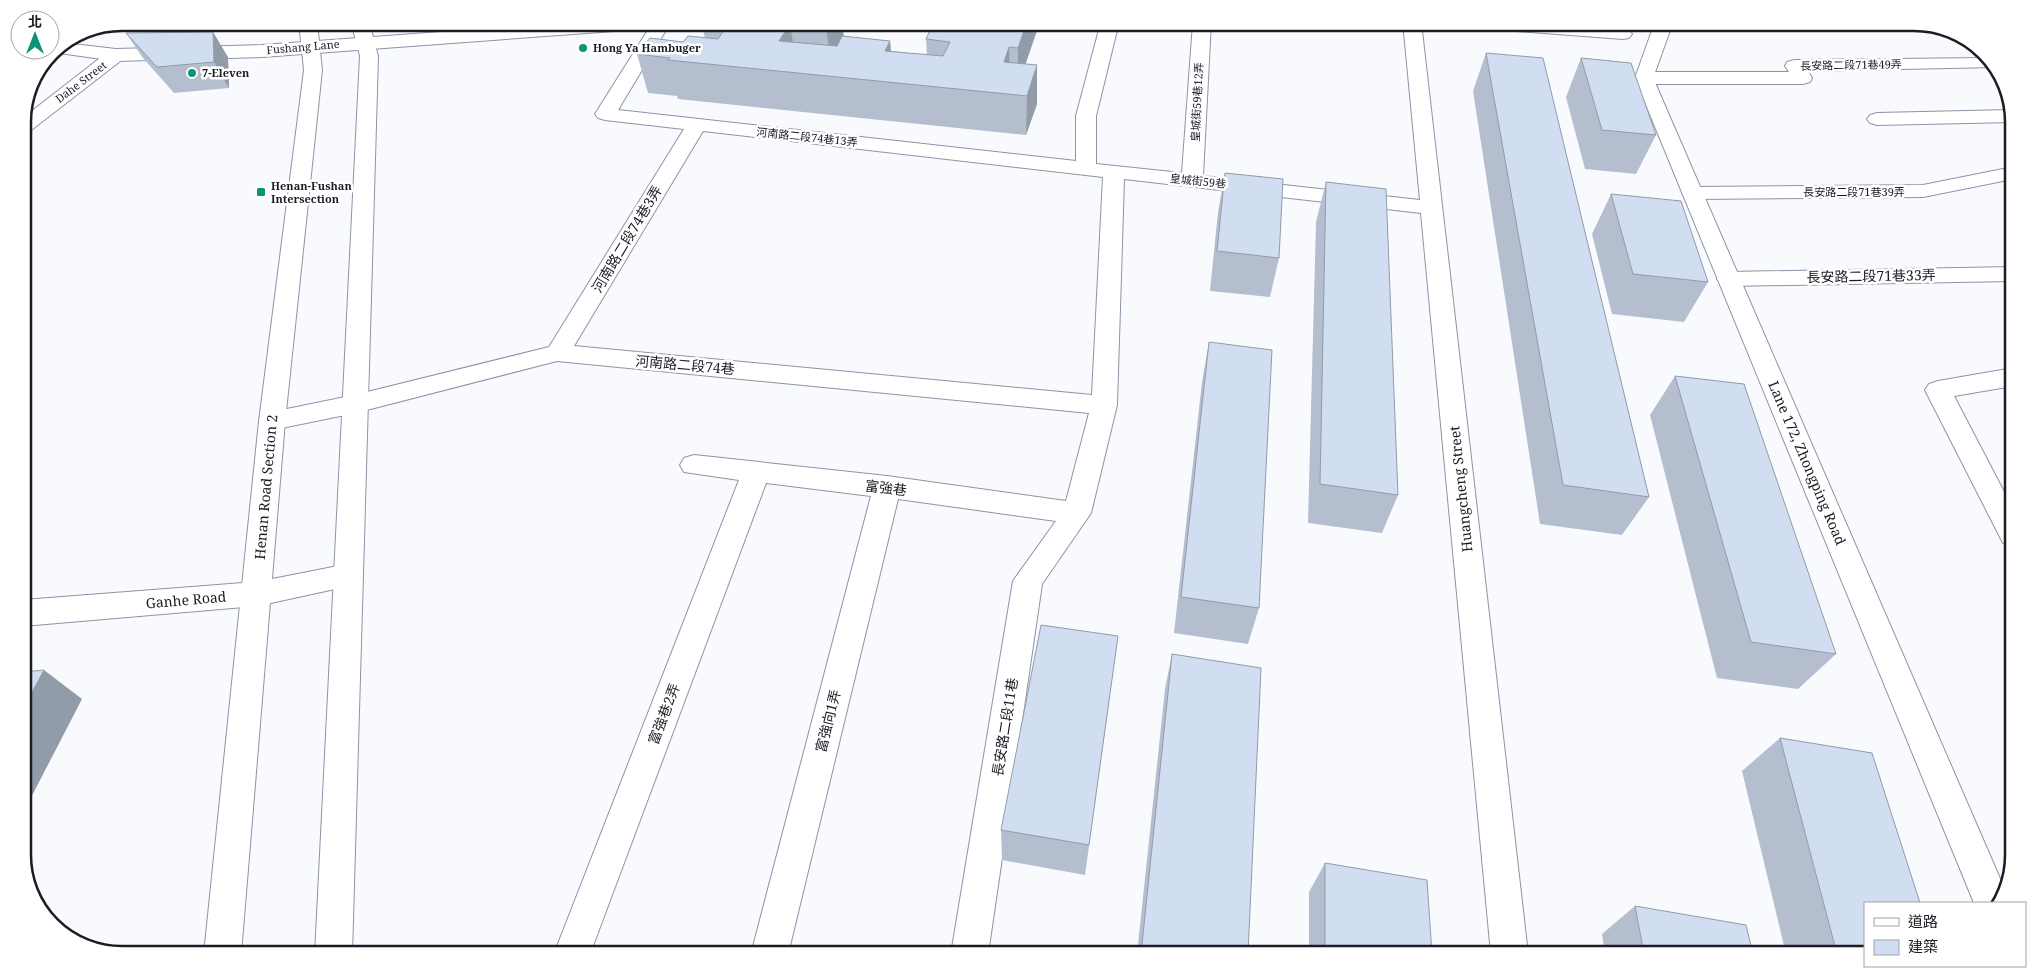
<svg xmlns="http://www.w3.org/2000/svg" width="2036" height="977" font-family="'Noto Serif','Noto Sans TC',serif">
<rect width="100%" height="100%" fill="#f9fafe"/>
<g fill="none" stroke-linecap="round" stroke-linejoin="round">
<defs>
<path id="lane" d="M580 22H678L669 27 262 57 116 61 52 52 64 43 116 49 262 45Z
M1655 22H1673L1653 78 2005 890 2003 898 1999 903H1974L1635 78Z"/>
<path id="street" d="M653 22H667L669 25 618 110 1076 161V116L1101 22H1119L1096 116V164L1182 173 1193 23 1211 22 1203 176 1420 200 1403 22H1421L1528 954H1491L1421 213 1124 179 1117 405 1091 513 1042 584 988 954H951L1013 581 1056 521 898 499 788 954H751L871 496 766 483 590 954H554L739 480 684 472 680 465 684 458 694 455 887 476 1066 501 1089 413 557 361 355 413 272 430 263 428 259 421 263 414 272 412 355 395 549 347 684 129 605 120 598 118 595 114ZM703 131 1103 177 1092 395 574 346Z
M1455 22H1542L1623 29 1629 30 1632 34 1629 38 1623 39 1464 27Z
M116 49 123 51 125 55 123 59 30 131 23 133V118L109 51Z
M1986 58 1997 67 1808 71 1812 78 1810 82 1803 84H1644L1637 82 1635 78 1637 74 1644 72H1789L1785 66 1787 62 1794 60Z
M2011 110 2013 122 1877 125 1870 123 1867 119 1870 115 1877 113Z
M2013 167V179L1923 197 1693 199 1685 198 1682 193 1685 188 1693 187 1923 185Z
M2013 267V281L1729 286 1721 284 1717 279 1721 274 1729 272Z
M2013 368V386L1954 396 2013 509V546L2003 543 1925 390 1929 384 1938 381Z
M348 564 358 568 363 576 358 584 257 606 23 626V600L257 582Z"/>
<path id="secondary" d="M293 22H311L318 32 322 70 285 421 241 954H204L259 421 304 70 300 32Z
M351 22H369L378 56 352 954H315L360 56Z"/>
</defs>
<use href="#lane" stroke="#9092a6" stroke-width="2"/>
<use href="#street" stroke="#9092a6" stroke-width="2"/>
<use href="#secondary" stroke="#9092a6" stroke-width="2"/>
<use href="#lane" fill="#fff" fill-rule="evenodd"/>
<use href="#street" fill="#fff" fill-rule="evenodd"/>
<use href="#secondary" fill="#fff" fill-rule="evenodd"/>
</g>
<path fill="#b4bece" d="M701 22H842L844 37 890 41 891 51 927 55 926 39 934 22H1040L1025 64 1037 65V104L1026 135 678 99 677 96 648 93 637 54 683 42 705 38Z
M126 33 228 57 229 88 174 93 143 58Z
M1486 53 1649 497 1622 535 1540 524 1473 91Z
M1581 58 1656 135 1636 174 1585 169 1566 97Z
M1225 173 1279 258 1270 297 1210 291 1218 212Z
M1326 182 1398 495 1382 533 1308 523 1316 222Z
M1611 194 1708 282 1684 322 1612 314 1592 234Z
M1209 342 1259 608 1248 644 1174 633 1202 382Z
M1675 376 1836 654 1798 689 1717 678 1650 415Z
M1118 636 1085 875 1002 860 1001 830Z
M1172 654 1248 954H1137L1165 689Z
M1780 738 1865 954H1786L1742 771Z
M1325 863 1432 954H1309V892Z
M1635 906 1753 954H1605L1602 934Z"/>
<path fill="#929ba8" d="M829 22H842L844 42 831 65 826 27Z
M1027 22H1040L1018 86V48Z
M790 24 796 62 779 41Z
M213 32 228 57 229 88 214 62Z
M890 41 893 79 885 51Z
M1009 47 1010 86 1004 62Z
M1037 65V104L1026 135 1027 96Z
M44 670 82 699 23 813V709Z"/>
<path fill="#d1ddf0" stroke="#929ba8" d="M730 22H829L826 27 790 24 779 41 837 46 842 36 890 41 885 51 943 56 950 42 926 39 934 22H1027L1018 48 1009 47 1004 62 1037 65 1027 96 668 60 670 58 637 54 650 38 683 42 688 36 718 39Z
M213 32 214 62 157 67 126 33Z
M1486 53 1543 58 1649 497 1563 485Z
M1581 58 1631 63 1656 135 1602 130Z
M1225 173 1283 179 1279 258 1217 251Z
M1326 182 1386 189 1398 495 1320 484Z
M1611 194 1681 201 1708 282 1633 274Z
M1209 342 1272 350 1259 608 1181 597Z
M1675 376 1744 384 1836 654 1751 642Z
M1041 625 1118 636 1089 845 1001 830Z
M1172 654 1261 668 1248 954H1141Z
M44 670 23 709V672Z
M1780 738 1872 753 1920 903H1865V954H1837Z
M1325 863 1427 880 1432 954H1325Z
M1635 906 1746 925 1753 954H1644Z"/>
<g fill="#0d9179" stroke="#fff" stroke-width="2">
<circle cx="583" cy="48" r="5"/>
<circle cx="192" cy="73" r="5"/>
<rect x="256" y="187" width="10" height="10" rx="2.5"/>
</g>
<g text-anchor="middle" stroke-width="5" stroke-linejoin="round" paint-order="stroke">
<g font-size="11" fill="#1b1c24" stroke="#fff">
<text transform="translate(303 47) rotate(-5)" y="4">Fushang Lane</text>
<text transform="translate(1851 65) rotate(-1)" y="4">長安路二段71巷49弄</text>
<text transform="translate(81 82) rotate(-37)" y="4">Dahe Street</text>
<text transform="translate(1197 102) rotate(-87)" y="4">皇城街59巷12弄</text>
<text transform="translate(807 137) rotate(6)" y="4">河南路二段74巷13弄</text>
<text transform="translate(1198 181) rotate(6)" y="4">皇城街59巷</text>
<text x="1854" y="196">長安路二段71巷39弄</text>
</g>
<g font-size="11" font-weight="bold" fill="#1b1c24" stroke="#fff" text-anchor="start">
<text x="593" y="52">Hong Ya Hambuger</text>
<text x="202" y="77">7-Eleven</text>
<text x="271" y="190">Henan-Fushan<tspan x="271" dy="13">Intersection</tspan></text>
</g>
<g font-size="14" fill="#1b1c24" stroke="#fff">
<text transform="translate(627 239) rotate(-59)" y="5">河南路二段74巷3弄</text>
<text transform="translate(1871 276) rotate(-1)" y="5">長安路二段71巷33弄</text>
<text transform="translate(685 365) rotate(5)" y="5">河南路二段74巷</text>
<text transform="translate(1807 463) rotate(67)" y="5">Lane 172, Zhongping Road</text>
<text transform="translate(266 487) rotate(-85)" y="5">Henan Road Section 2</text>
<text transform="translate(886 488) rotate(7)" y="5">富強巷</text>
<text transform="translate(1461 489) rotate(-96)" y="5">Huangcheng Street</text>
<text transform="translate(186 600) rotate(-5)" y="5">Ganhe Road</text>
<text transform="translate(664 714) rotate(-69)" y="5">富強巷2弄</text>
<text transform="translate(828 721) rotate(-76)" y="5">富強向1弄</text>
<text transform="translate(1005 727) rotate(-81)" y="5">長安路二段11巷</text>
</g>
</g>
<path d="M0 0H2036V977H0ZM122 31H1914A91 91 0 0 1 2005 122V855A91 91 0 0 1 1914 946H122A91 91 0 0 1 31 855V122A91 91 0 0 1 122 31Z" fill="#fff" fill-rule="evenodd"/>
<path fill="none" stroke="#1b1c24" stroke-width="2.5" d="M122 31H1914A91 91 0 0 1 2005 122V855A91 91 0 0 1 1914 946H122A91 91 0 0 1 31 855V122A91 91 0 0 1 122 31Z"/>
<rect x="1864" y="902" width="162" height="65" fill="#ffffff" stroke="#a4a4a7"/>
<rect x="1874" y="918" width="25" height="8" fill="#ffffff" stroke="#a4a4a7"/>
<text x="1908" y="927" font-size="15" fill="#1b1c24">道路</text>
<rect x="1874" y="940" width="25" height="15" fill="#d1ddf0" stroke="#a4a4a7"/>
<text x="1908" y="952" font-size="15" fill="#1b1c24">建築</text>
<g transform="translate(35 35)"><circle r="24" fill="#ffffff" stroke="#a4a4a7"/>
<path d="M0-4L9 19L0 12L-9 19Z" fill="#0d9179"/>
<text y="-8" font-size="14" font-weight="bold" text-anchor="middle" fill="#1b1c24">北</text>
</g>
</svg>
